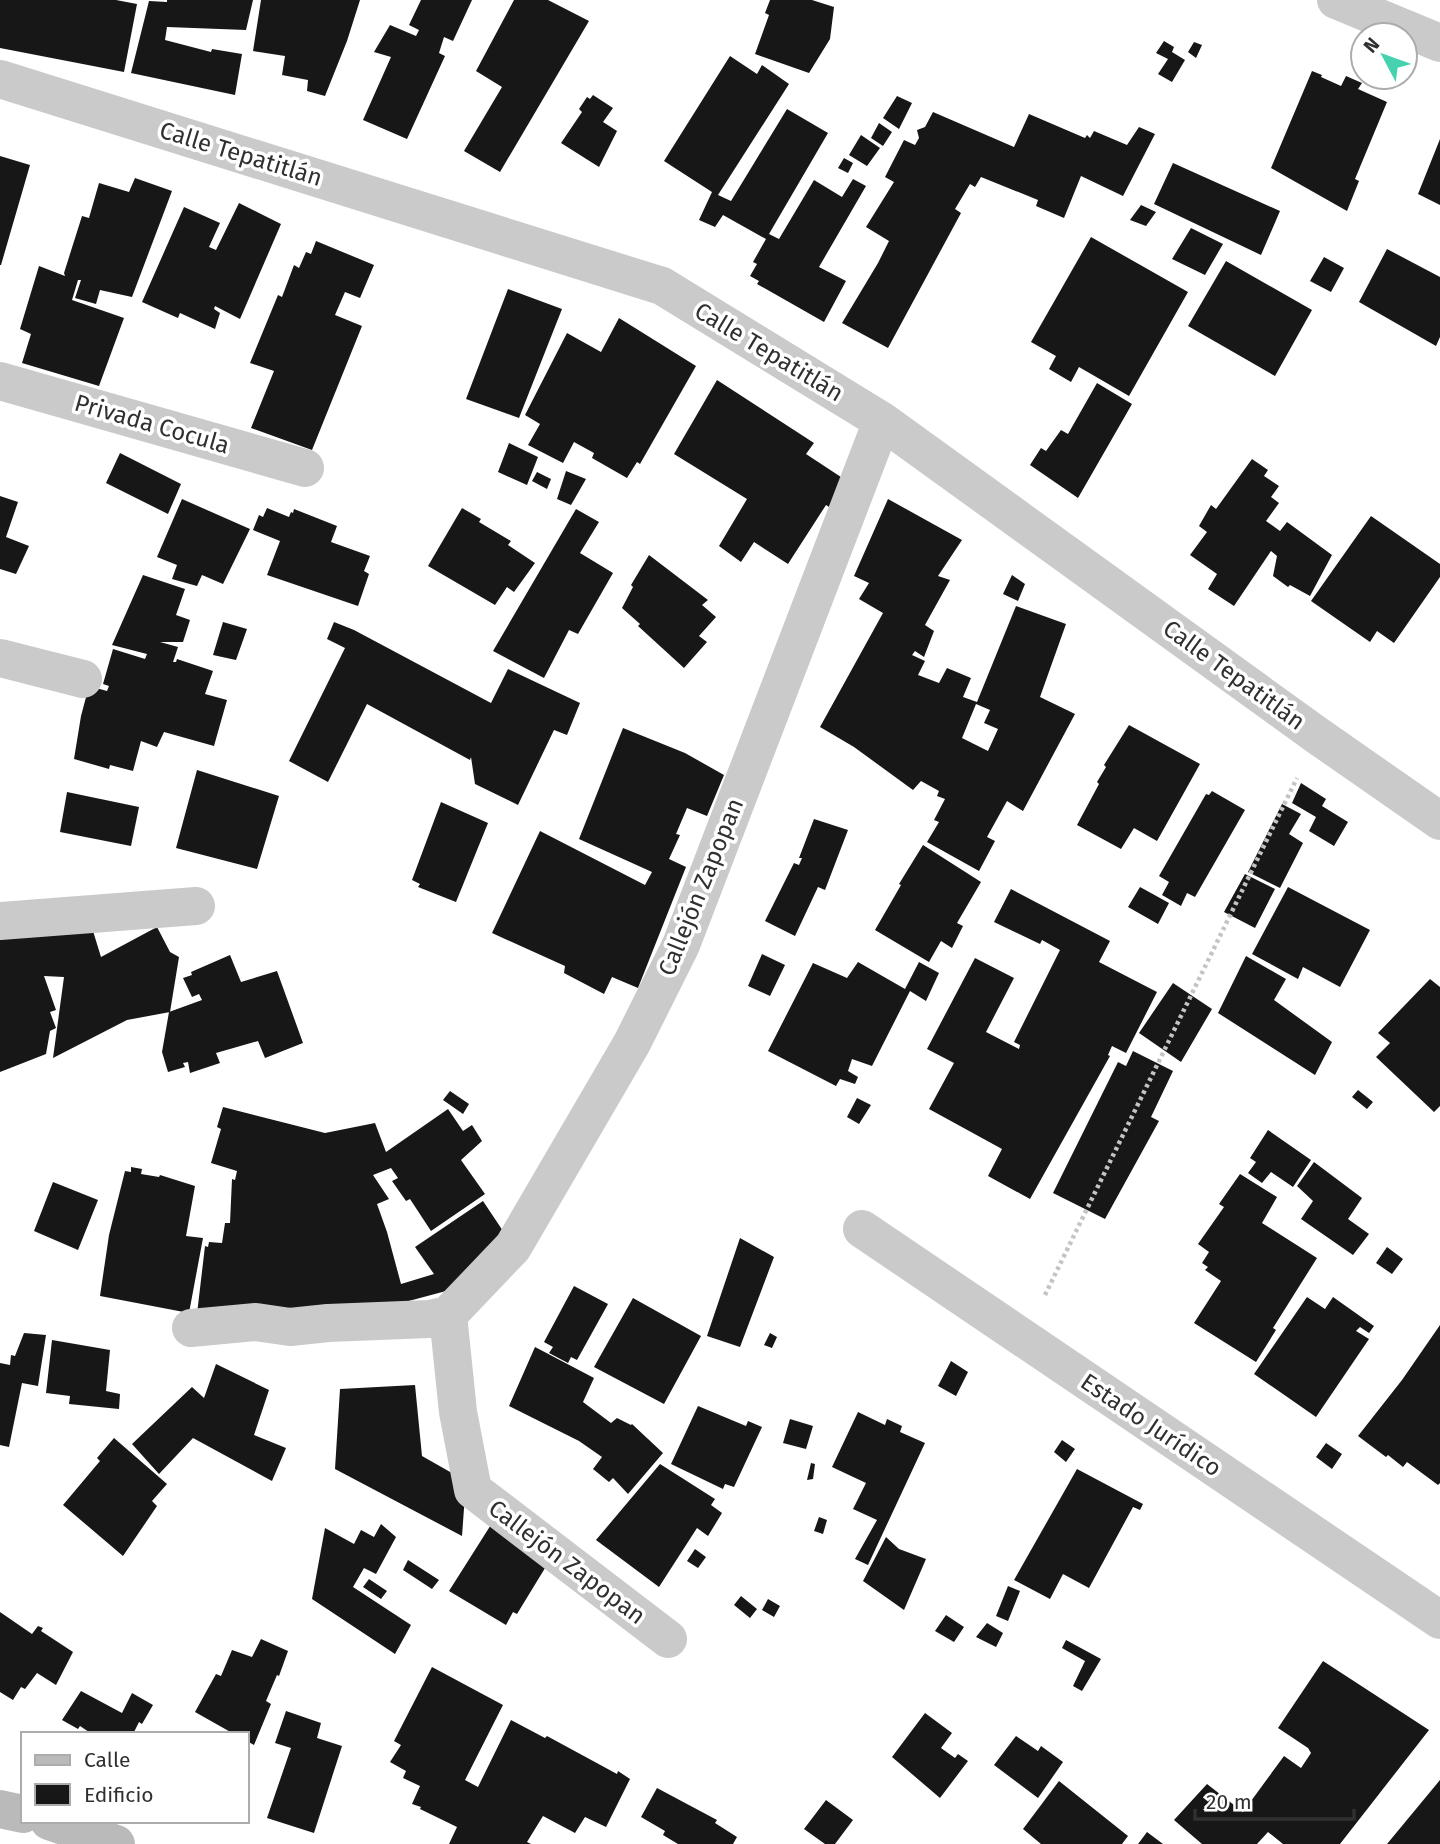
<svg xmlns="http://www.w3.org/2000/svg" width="1440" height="1844" font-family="'Fira Sans',sans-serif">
<rect width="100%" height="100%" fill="#fff"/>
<path fill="#171717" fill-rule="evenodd" d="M0 0H116L137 4 124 72 0 48Z
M167 0H253L246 30 167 27 165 40 211 52 212 49 242 54 235 95 131 73 149 1 167 2Z
M261 0H360L347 41 325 96 307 91 308 80 282 75 285 56 253 51Z
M421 0H472L453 41 444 37 439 53 445 56 407 139 363 120 391 57 374 52 390 25 416 36 419 30 409 25Z
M514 0H548L589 21 500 172 464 151 502 87 476 71Z
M770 0H812L834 7 830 39 809 73 755 54 769 15 765 13Z
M1164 41 1174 47 1172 52 1185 60 1172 82 1158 74 1168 59 1156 53Z
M1194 42 1202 45 1196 58 1188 52Z
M730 56 757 74 762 65 789 84 718 195 731 201 787 109 828 133 769 234 779 239 814 180 842 197 853 179 866 186 819 267 846 281 824 322 757 284 759 281 750 276 757 264 753 262 766 239 723 215 715 227 699 220 712 192 664 161Z
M1312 71 1322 75 1321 77 1341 86 1346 76 1362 83 1358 89 1387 102 1355 179 1359 181 1347 211 1271 168Z
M593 95 613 108 603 122 617 131 599 167 561 143 582 112 579 109 587 97 590 99Z
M897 96 912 103 899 129 883 118Z
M933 112 1014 147 1029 114 1085 138 1087 135 1090 138 1094 131 1127 145 1139 127 1155 134 1123 196 1081 176 1064 218 1036 206 1038 200 981 177 975 187 970 184 955 209 961 213 888 348 842 323 878 263 889 241 866 227 894 182 885 177 904 140 915 145 919 138 917 130 925 127Z
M879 123 892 132 883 146 871 138Z
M861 135 880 148 867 166 849 155Z
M1440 139V205L1418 194Z
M0 156 30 165 1 265H0Z
M844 158 853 163 848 173 838 168Z
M1173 163 1280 211 1261 255 1154 204Z
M135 178 172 191 132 297 100 290 96 304 75 298 81 280H78L72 300 124 318 99 386 22 363 31 334 20 329 39 266 65 276 64 273 82 216 89 218 99 183 129 192Z
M239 203 281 224 240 319 215 306 214 309 220 313 215 329 180 313 178 318 142 302 184 207 220 223 209 247 216 250Z
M1141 205 1156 212 1146 226 1130 220Z
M1191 228 1223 244 1205 275 1172 259Z
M1091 237 1188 292 1129 396 1079 367 1071 382 1049 369 1056 356 1031 342Z
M316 241 374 265 360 298 345 292 335 315 362 326 312 450 251 428 274 371 250 363 278 295 282 297 294 265 299 268 306 252 311 254Z
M1387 249 1440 277V337L1436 346 1359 302Z
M1324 257 1344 268 1331 292 1310 281Z
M1226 261 1312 310 1275 376 1188 326Z
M508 289 562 309 519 418 466 399Z
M619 318 696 366 640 464 637 462 627 478 592 458 594 453 574 442 563 463 528 445 540 424 525 415 567 333 601 352Z
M717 380 814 443 806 454 847 481 832 509 826 505 788 564 754 542 741 562 719 546 747 499 674 454Z
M1097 383 1132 404 1078 498 1030 465 1041 448 1046 451 1061 430 1068 434Z
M509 443 538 457 527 485 498 472Z
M120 453 181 484 168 514 106 483Z
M1252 459 1268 470 1264 476 1279 486 1271 497 1279 503 1266 521 1280 531 1287 522 1332 555 1310 596 1290 585 1288 587 1273 576 1277 556 1271 551 1234 606 1208 589 1217 574 1190 555 1207 532 1199 526 1211 505 1216 509Z
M566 471 586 479 571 505 557 499Z
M537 472 551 479 547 489 532 481Z
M0 496 18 502 6 537 29 546 16 574 0 569Z
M182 499 250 529 223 584 202 575 197 586 172 579 177 565 157 557Z
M888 499 962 540 938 576 950 580 925 625 934 631 924 657 915 651 912 655 925 661 918 675 939 683 947 668 971 678 963 697 977 702 1016 606 1066 624 1040 697 1075 714 1023 811 1007 801 987 837 995 841 979 871 927 842 939 822 934 820 945 799 937 796 939 791 921 781 913 790 854 747 820 727 883 613 859 599 869 583 854 576ZM976 704 990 710 984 723 998 729 988 751 962 738Z
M267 508 289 517 291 512 293 513 294 509 337 526 331 542 370 556 364 571 369 574 358 606 267 575 280 541 253 530 259 515 263 517Z
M462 508 481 519 479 522 511 541 508 545 535 563 514 592 507 587 495 605 428 566Z
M576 509 599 522 580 553 613 573 578 634 569 630 544 678 493 651Z
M1371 516 1440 564V577L1394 643 1377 631 1370 642 1311 601Z
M649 555 708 600 702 605 716 617 699 636 707 642 684 668 638 626 640 624 622 608 633 587 631 585Z
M143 575 185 589 176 615 190 620 183 642H160L178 647 173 662H176L177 659 213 671 205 694 227 700 214 746 164 732 157 747 141 741 133 771 110 765 109 769 74 759 81 716 89 686 107 691 109 686 103 684 113 649 145 659 147 654 112 645Z
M1012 575 1025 584 1018 601 1003 594Z
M223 622 247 629 236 660 213 655Z
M334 622 354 630 491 703 508 669 580 703 567 735 554 730 518 805 475 784 471 757 470 760 367 704 328 782 289 761 345 648 327 639Z
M1129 725 1200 764 1157 841 1134 828 1121 849 1077 825 1099 784 1097 782 1106 767 1104 765Z
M623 728 685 753 724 775 707 816 687 808 676 834 680 835 669 859 686 867 638 988 612 977 604 994 564 973 565 966 492 933 540 831 645 885 652 872 579 839Z
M197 770 279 796 257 869 176 848Z
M1301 783 1326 799 1322 806 1348 822 1334 846 1309 831 1316 817 1292 803Z
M1212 791 1245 810 1195 897 1187 893 1181 906 1162 895 1169 882 1159 876 1206 794 1209 795Z
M67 792 139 807 131 846 60 832Z
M441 802 488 823 456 902 418 887 420 884 412 880Z
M1282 804 1301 814 1289 834 1303 843 1280 888 1248 872Z
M814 819 848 830 825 890 818 887 795 936 765 921 794 863 799 865 802 858H799Z
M923 845 981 882 957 923 963 926 952 948 941 941 929 962 875 930 901 885 899 884Z
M1245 874 1275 889 1255 928 1224 912Z
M1140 887 1169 903 1158 924 1128 907Z
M1288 887 1370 930 1340 987 1303 967 1298 979 1252 954Z
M1011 889 1110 941 1099 962 1157 992 1126 1053 1112 1046 1108 1055 1110 1056 1030 1199 988 1176 1002 1149 929 1109 954 1063 927 1049 975 958 1014 978 986 1032 1019 1049 1020 1045 1014 1042 1060 950 1042 940 1040 944 994 922Z
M157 927 170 952 179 957 170 1012 127 1020 53 1058 64 977 44 976 56 1010 50 1012 56 1028 50 1031 46 1054 0 1072V935L93 931 101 957Z
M762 954 785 965 770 996 748 986Z
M230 955 241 982 277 971 303 1043 265 1058 258 1041 216 1053 220 1063 190 1073 188 1062 183 1063 185 1067 168 1072 162 1052 169 1012 202 1000 199 994 192 997 183 978 192 975 191 972Z
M1246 956 1286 979 1274 1000 1332 1042 1315 1075 1218 1013Z
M858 962 905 989 919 962 939 973 926 1001 910 991 872 1066 852 1059 848 1071 858 1077 855 1084 840 1079 836 1086 768 1051 813 963 847 978Z
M1430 979 1440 987V1106L1434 1112 1376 1057 1390 1043 1378 1033Z
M1173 983 1212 1009 1181 1062 1139 1033Z
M1133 1051 1173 1071 1151 1117 1159 1121 1105 1219 1053 1193 1118 1062 1126 1066Z
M1358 1090 1373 1102 1367 1109 1352 1097Z
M450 1091 469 1104 463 1114 443 1100Z
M857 1098 871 1105 859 1124 847 1117Z
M223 1107 325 1133 375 1123 386 1152 448 1109 463 1131 472 1125 482 1141 461 1160 485 1194 431 1231 410 1199 406 1201 392 1181 398 1178 391 1168 373 1175 389 1199 377 1204 387 1232 401 1284 434 1274 415 1247 483 1201 511 1243 446 1291 405 1302 197 1314 205 1246 208 1247 209 1242 222 1243 225 1223H230L232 1179 235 1180 237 1171 211 1163 221 1129 217 1127Z
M1268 1130 1311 1160 1293 1187 1271 1172 1262 1183 1248 1173 1256 1162 1250 1158Z
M1314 1162 1362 1198 1348 1219 1369 1234 1353 1255 1301 1219 1313 1201 1297 1186Z
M131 1167 142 1169 141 1174 159 1177 160 1175 195 1186 186 1236 203 1238 189 1313 100 1296 109 1235 125 1171 131 1172Z
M1240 1174 1277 1197 1262 1223 1317 1258 1273 1328 1276 1330 1256 1362 1194 1323 1221 1281 1205 1270 1208 1267 1202 1263 1209 1252 1198 1244 1224 1207 1219 1204Z
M53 1182 98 1200 78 1250 34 1231Z
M740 1238 774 1257 740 1347 707 1336Z
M1387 1247 1403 1259 1392 1274 1376 1263Z
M574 1286 608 1304 577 1360 571 1357 568 1363 549 1353 553 1347 544 1342Z
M1307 1297 1325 1309 1333 1297 1374 1326 1369 1333 1360 1327 1356 1331 1369 1339 1316 1417 1254 1374Z
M633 1298 701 1336 664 1404 594 1367Z
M1440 1325V1483L1438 1485 1407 1462 1403 1467 1388 1455 1386 1457 1358 1436 1402 1380Z
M24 1333 46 1335 38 1386 22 1383 9 1447 0 1445V1363L10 1365 11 1355 15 1356Z
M770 1333 777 1337 772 1348 764 1345Z
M52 1340 110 1350 106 1391 120 1394 119 1409 69 1404 70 1396 46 1393Z
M535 1347 594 1378 583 1402 611 1423 617 1418 631 1425 632 1424 663 1453 628 1494 613 1478 609 1482 593 1469 602 1457 579 1441 509 1406Z
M951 1361 968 1372 956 1396 938 1386Z
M216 1364 269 1390 254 1435 286 1448 272 1481 193 1438 159 1474 132 1444 192 1387 204 1398Z
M415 1385 422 1456 466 1481 462 1536 335 1469 340 1389Z
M698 1406 746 1426 748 1421 762 1427 734 1487 725 1484 723 1489 671 1464Z
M858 1412 885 1425 887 1419 902 1426 900 1432 925 1443 868 1565 855 1559 877 1520 853 1509 866 1483 832 1467Z
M790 1419 813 1426 806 1449 783 1443Z
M114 1438 167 1484 152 1501 157 1506 123 1556 63 1505 100 1461 97 1458Z
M1062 1440 1075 1449 1066 1462 1054 1452Z
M1326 1443 1342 1454 1332 1469 1316 1457Z
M811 1463 815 1464 813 1479 807 1480Z
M660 1464 715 1499 711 1505 722 1513 708 1536 697 1528 659 1587 596 1540Z
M1077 1469 1143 1504 1140 1510 1133 1507 1089 1588 1063 1574 1050 1599 1014 1580Z
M819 1517 827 1520 823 1534 814 1531Z
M494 1520 553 1555 517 1614 513 1612 506 1625 449 1591Z
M381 1524 396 1537 376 1574 364 1568 353 1587 411 1625 395 1654 312 1599 325 1528 354 1544 361 1530 374 1537Z
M886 1537 899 1549 926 1559 904 1610 863 1581Z
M695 1549 706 1557 698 1568 687 1561Z
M408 1560 439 1580 432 1589 403 1570Z
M369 1579 387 1591 381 1599 363 1587Z
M1008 1586 1020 1591 1008 1621 996 1616Z
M741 1596 757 1609 750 1618 734 1605Z
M768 1599 780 1606 774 1617 762 1610Z
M0 1612 32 1634 38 1626 43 1628 41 1631 73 1652 56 1685 37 1673 25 1689 21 1687 13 1700 0 1692Z
M946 1615 964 1627 954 1642 935 1631Z
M987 1623 1003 1633 996 1647 976 1637Z
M261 1639 288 1651 279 1676 277 1675 266 1701 271 1704 254 1745 247 1741V1734H234L195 1712 216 1674 221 1676 232 1650 252 1657Z
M1066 1640 1101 1659 1082 1691 1073 1686 1085 1661 1062 1648Z
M1323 1661 1429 1730 1340 1844H1283L1268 1832 1257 1844H1202L1174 1820 1207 1784 1243 1812 1284 1756 1301 1768 1311 1753 1308 1748 1278 1728Z
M432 1667 503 1705 465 1780 478 1787 511 1720 545 1738 547 1736 617 1774 618 1771 630 1779 606 1827 585 1817 575 1833 543 1816 527 1842 531 1844H449L457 1827 420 1809 421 1807 412 1804 420 1786 403 1778 406 1771 390 1762 401 1745 394 1741Z
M81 1691 122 1713 132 1693 153 1705 142 1724 139 1722 133 1734H92L80 1726 78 1729 62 1720Z
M286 1711 321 1723 317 1738 342 1746 314 1833 267 1818 291 1748 275 1743Z
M925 1713 952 1733 941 1748 955 1758 958 1754 968 1761 940 1798 892 1757Z
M1016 1736 1038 1751 1041 1746 1063 1762 1038 1798 994 1765Z
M1440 1780V1844H1387Z
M1059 1781 1128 1836 1122 1844H1041L1023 1829Z
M657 1788 717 1820 715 1823 737 1837 733 1844H678L663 1835 665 1831 641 1817Z
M826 1800 853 1820 835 1844H825L804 1829Z
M1147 1832 1163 1844H1138Z"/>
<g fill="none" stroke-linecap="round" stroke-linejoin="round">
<path stroke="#c4c4c4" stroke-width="4.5" stroke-dasharray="3.5 3.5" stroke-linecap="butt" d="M1045 1295 1297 778"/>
<path stroke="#cacaca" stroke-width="38" d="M1336 0 1440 43
M0 79 662 286 882 421 1318 736 1440 821
M0 381 305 468
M0 658 83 679
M0 921 196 906
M862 1229 1440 1620
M448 1315 458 1412 473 1490 668 1639
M191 1328 256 1322 290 1327 328 1323 429 1319 448 1315 513 1247 632 1043 681 945 882 421"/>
<path stroke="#bababa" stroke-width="38" d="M0 1809 23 1814
M49 1821 116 1844"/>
</g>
<g text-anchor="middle" stroke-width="7" stroke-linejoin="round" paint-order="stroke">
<g font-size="24" fill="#303030" stroke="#fff">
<text transform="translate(241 154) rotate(17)" y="8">Calle Tepatitlán</text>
<text transform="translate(769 352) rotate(31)" y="8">Calle Tepatitlán</text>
<text transform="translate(152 424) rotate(16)" y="8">Privada Cocula</text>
<text transform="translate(1234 675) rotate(36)" y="8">Calle Tepatitlán</text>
<text transform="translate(701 887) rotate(-68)" y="8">Callejón Zapopan</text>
<text transform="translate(1151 1425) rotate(34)" y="8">Estado Jurídico</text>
<text transform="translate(567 1562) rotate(37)" y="8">Callejón Zapopan</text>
</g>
</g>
<rect x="21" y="1732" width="228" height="91" fill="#ffffff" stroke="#acacac" stroke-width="2"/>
<rect x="35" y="1755" width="35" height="10" fill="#bababa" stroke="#acacac" stroke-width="2"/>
<text x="84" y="1767" font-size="21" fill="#303030">Calle</text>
<rect x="35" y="1784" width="35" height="21" fill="#171717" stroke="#acacac" stroke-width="2"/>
<text x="84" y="1802" font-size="21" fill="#303030">Edificio</text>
<g transform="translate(1384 56) rotate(311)"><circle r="33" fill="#ffffff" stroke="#acacac" stroke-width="2"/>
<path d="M0-5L12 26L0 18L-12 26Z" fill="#46d2ae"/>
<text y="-10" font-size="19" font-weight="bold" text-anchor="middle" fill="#303030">N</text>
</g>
<path d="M1195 1809v10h159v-10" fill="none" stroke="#303030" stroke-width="3.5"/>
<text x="1206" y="1809" font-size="21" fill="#303030" stroke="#ffffff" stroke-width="5" paint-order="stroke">20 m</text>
</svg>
